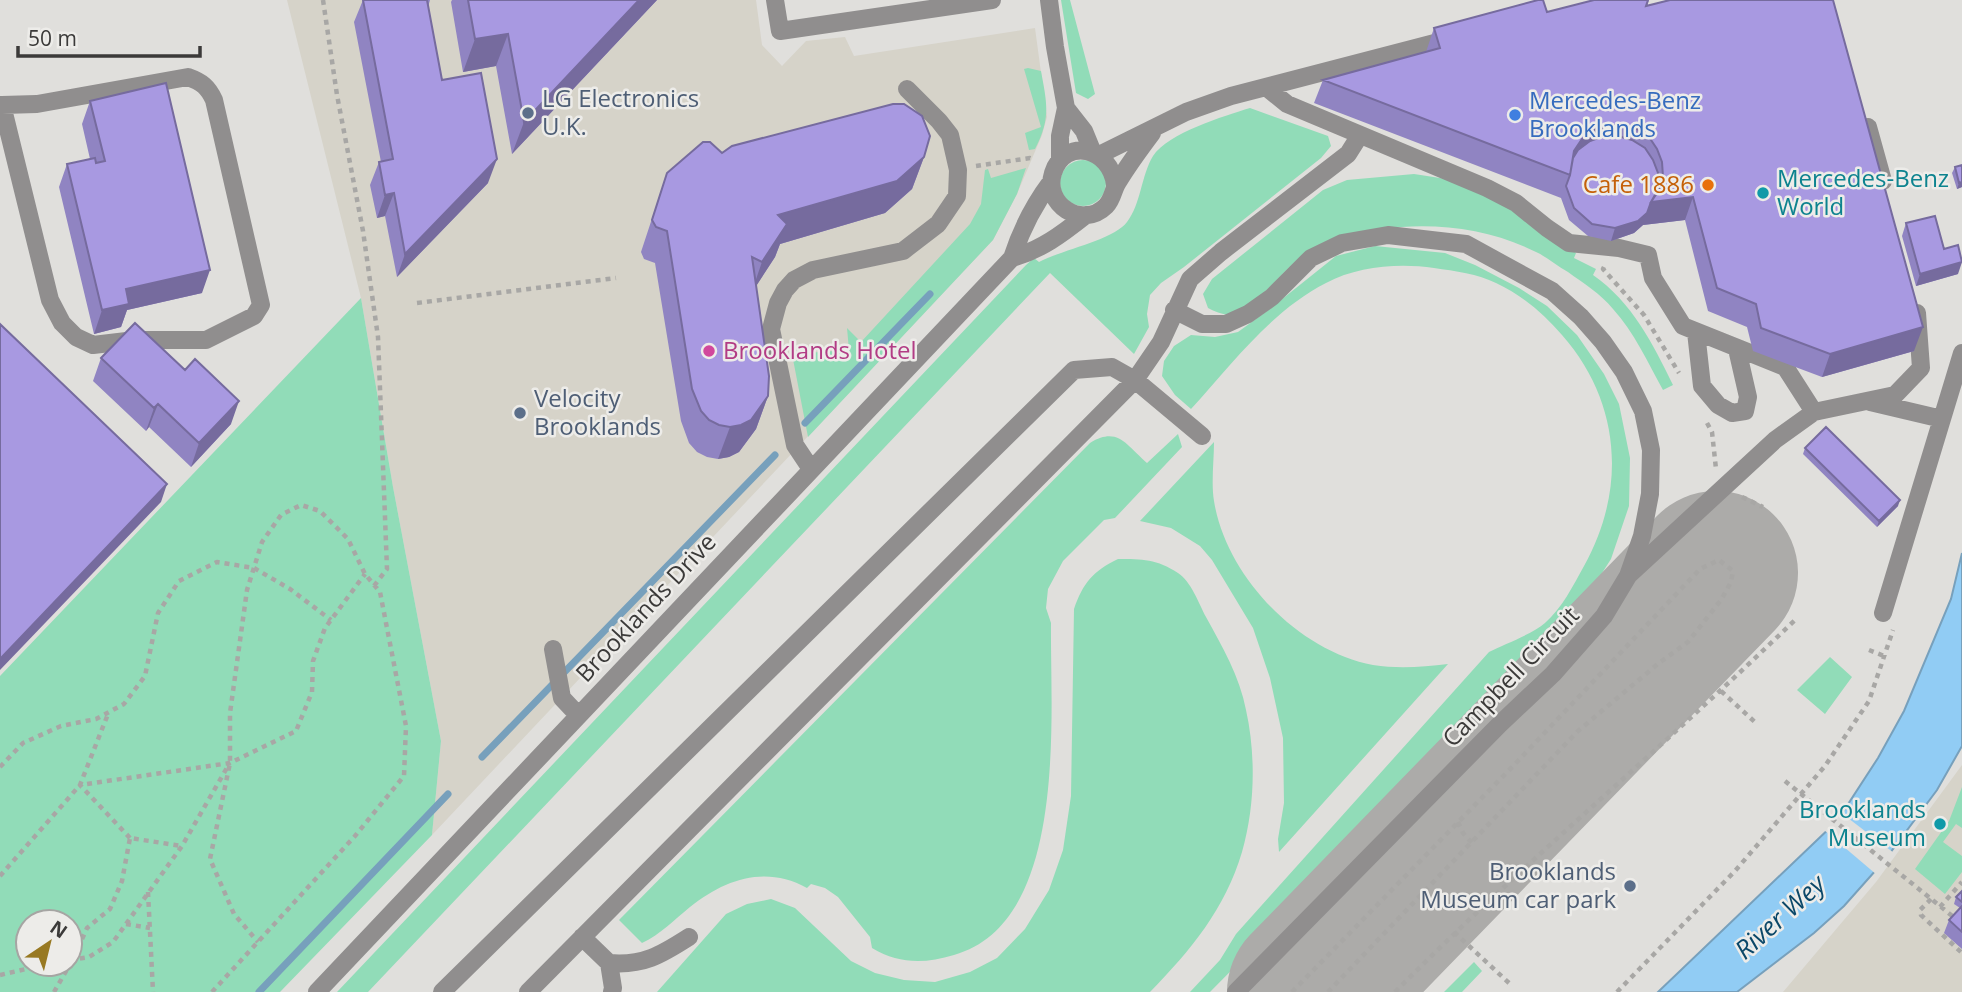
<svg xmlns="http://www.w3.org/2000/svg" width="1962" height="992" font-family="'Open Sans',sans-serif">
<rect width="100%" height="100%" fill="#e0dfdc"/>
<path fill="#d6d3c9" d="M287 0H756L762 45 782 66 806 41 845 37 854 56 1035 28 1047 117 1042 135 1017 194 993 240 432 835 441 741 393 487 361 298Z
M1962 765V992H1783L1876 882Z"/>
<path fill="#91dcb8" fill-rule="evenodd" d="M1061 0H1070L1095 94 1088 99 1076 93Z
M1028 68 1041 71C1047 104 1051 118 1035 149L1029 150 1025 133 1041 127 1024 69Z
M1250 108 1328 136 1331 146 1321 158 1184 267 1161 283 1150 295 1147 314 1149 327 1134 354 1050 273 368 992H337L1026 265 1034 258 1039 262C1061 250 1114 240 1127 222 1141 204 1141 176 1153 156 1168 133 1224 116 1250 108Z
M1060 183a23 23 0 1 1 46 0a23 23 0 1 1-46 0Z
M1026 168 1017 194 993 240 808 437 792 354 849 350 847 328 861 342 970 224 981 204 985 170 988 169 991 178Z
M1414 174 1453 180 1520 213 1576 253 1574 258 1596 269 1593 275C1632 302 1653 344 1673 385L1663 390C1648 363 1634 332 1613 309 1601 294 1583 283 1568 272 1557 266 1547 257 1536 252 1488 228 1434 222 1381 229 1359 231 1335 236 1315 247 1287 262 1261 305 1233 314 1225 316 1216 312 1208 308L1203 294 1212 279 1323 190 1347 180Z
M1375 246 1445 253 1475 265 1519 288 1547 306 1577 335 1604 374 1619 404 1630 458 1629 506 1611 559 1561 637 1210 992H1190L1220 960 1236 934 1489 652C1504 644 1533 634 1545 623 1562 608 1573 586 1584 566 1627 489 1621 402 1562 335 1544 314 1522 295 1496 283 1478 274 1455 271 1434 268 1399 263 1358 266 1326 283 1271 311 1232 364 1191 409L1175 395 1162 376 1164 361 1174 346 1191 335 1215 337 1238 332 1271 308 1336 256Z
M361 298 393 487 441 741 432 835 280 992H0V676ZM28 922H70V964H28Z
M1178 434 1182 447 1115 518 1104 520 1063 561 1048 589 1046 608 1051 623C1050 716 1069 923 954 955 924 964 899 964 872 948L870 937 838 897 825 888 811 884 807 888C766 865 725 879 690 907 674 920 661 934 642 943L619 920 1090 443C1118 426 1126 445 1147 463Z
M1214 442C1214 461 1211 483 1214 501 1226 576 1298 651 1373 665 1398 669 1423 667 1448 664L1279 852 1278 839 1284 803 1283 738 1270 678 1253 628 1212 560 1200 546 1171 528 1140 521Z
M1118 559C1142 559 1157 559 1178 573 1191 581 1199 604 1206 617 1222 646 1240 677 1246 710 1256 755 1255 807 1242 852 1225 909 1191 950 1150 992H657L726 914 747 904 771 899 795 908 851 961 875 973 904 980 935 982 970 972 997 958 1025 929 1049 890 1063 850 1071 796 1074 609C1083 583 1093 571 1118 559Z
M1830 657 1852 677 1825 714 1797 690Z
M1962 787V828L1956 824 1943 842 1962 856V872L1945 894 1915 869 1949 821Z
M1474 962 1482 971 1462 992H1444Z"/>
<path fill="#91ccf4" stroke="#77a0bc" stroke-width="2" d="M1962 553V746L1937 790 1884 861 1844 906 1814 933 1737 992H1658L1837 821 1878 758 1904 711 1951 599Z"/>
<path fill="#e0dfdc" d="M1840 812 1894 853 1877 875 1824 830Z"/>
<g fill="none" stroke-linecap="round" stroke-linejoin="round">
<path stroke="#77a0bc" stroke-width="7" d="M805 423 930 294
M482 757 775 455
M259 992 448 794"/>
<path stroke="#acaba9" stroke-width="164" d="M1309 992 1716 573"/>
<path stroke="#a8a7a5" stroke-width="4.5" stroke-dasharray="5 5" stroke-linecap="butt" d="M323 0 337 95 363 231 378 337 387 569 374 586
M976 166 1030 158 1035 160
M1604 267 1603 269 1644 315 1679 373
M417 303 616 278
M1707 423 1712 432 1716 469
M1742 497 1763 507
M1869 650 1884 656
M1721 691 1757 724
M0 767 23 743 61 726 96 719 124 704 145 676 158 613 179 581 217 562 254 568 290 589 331 620
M1785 781 1956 919
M1458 822 1463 833 1472 843
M130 838 80 785 230 763 296 731 312 692 313 661 325 628 365 574
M0 876 80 785 108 714
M148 892 153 992
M1931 899 1920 910 1921 915 1962 953
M1940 907 1962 882
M126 924 150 928
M1454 932 1509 983
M70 960 89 957 113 942 182 846 228 766
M0 975 48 964
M54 992 73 959 87 928 110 909 122 881 130 838 182 846
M212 992 355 836 404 776 406 726 380 592 365 574 348 539 320 511 301 505 281 515 262 542 247 590 230 713V763L210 859 234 914 258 942
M1292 992 1515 764 1700 569 1719 560 1733 571 1731 582 1721 600 1688 642 1659 663 1578 731 1328 992
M1395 992C1524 862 1665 746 1796 619
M1617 992 1735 871 1825 766 1869 701 1893 630"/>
<path stroke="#908e8e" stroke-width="18" d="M775 0 780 31 992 0
M1049 0 1055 47 1066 108 1060 136V160
M1266 87 1287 104 1487 188 1516 203 1547 228 1569 243 1619 248 1648 255 1653 278 1683 326 1785 367
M0 105H2L37 104 188 77C202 82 208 87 214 100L261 305 254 316 206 340H135L93 345 76 337 62 323 50 300 2 105
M1066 108 1084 131 1093 153
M1868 127 1883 181
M1099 155 1186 112 1231 96 1450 39
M1115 185C1111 148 1065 136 1053 173 1043 204 1082 230 1106 206 1113 199 1113 189 1118 182 1128 165 1140 149 1152 133
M1012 258C1041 250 1062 234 1086 215
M1174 310 1202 324H1226L1248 314 1272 297 1311 258 1342 243 1388 235 1466 244 1552 291 1581 317 1603 342 1624 372 1643 411 1651 450 1650 494 1642 536 1628 576 1604 616 1553 674 1500 724 1236 992
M1696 332 1702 386 1718 405 1732 413 1745 411 1748 397 1737 349
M1782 362 1814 412 1895 395 1921 368 1917 313
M1870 402 1942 419
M811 469 795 445 771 329 778 303 785 290 794 280 813 270 903 251 938 224 957 196 958 170 950 135 939 121 907 89
M1630 574 1775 440 1814 412
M1883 613 1962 353
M553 649 562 698 578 715
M582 937 609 963C643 966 661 955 689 937
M609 963 613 988 612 992
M317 992 1012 258C1021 230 1033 206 1051 182
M442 992 1074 370 1112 367 1135 380 1202 436
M528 992 1135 380 1161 342 1190 279 1221 252 1348 154 1360 135"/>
</g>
<path fill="#9084c2" d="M363 0H430L428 7 442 80 488 183 397 277 385 216 377 218 370 185 379 162H381L354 22Z
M452 0H657L512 154 496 66 463 72 451 2Z
M1594 0H1649L1647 6 1914 351 1822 377 1753 351 1747 327 1708 311 1685 220 1643 225 1634 233 1611 241 1588 236 1569 220 1561 198 1314 103 1323 80 1426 52 1434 28 1547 12Z
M90 101 202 293 127 310 121 327 94 334 59 187 67 164 90 159 82 124Z
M722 153 924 157 912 189 885 213 780 244 775 257 756 286 768 396 756 429 739 452 729 457 718 459 707 457 697 452 689 443 681 421 655 263 644 259 641 252 667 173Z
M1955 167 1962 187 1957 189 1952 173Z
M1906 223 1944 249 1958 274 1916 286 1902 236Z
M101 358 231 424 191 467 149 427 146 431 93 381Z
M1805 448 1898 506 1877 527 1803 454Z
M1962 891V949L1944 933 1949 920 1960 908 1954 904 1956 897Z"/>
<path fill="#766b9e" d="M639 0H657L512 154 524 122Z
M508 34 496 66 463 72 475 39Z
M1608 125H1622L1614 148 1568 170 1574 151 1582 139 1594 130Z
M924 157 912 189 885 213 780 244 775 257 751 294 778 215Z
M497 159 488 183 397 277 405 254Z
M1962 182V187L1957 189 1959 183Z
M394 193 385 216 377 218 385 195Z
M1693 197 1685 220 1643 225 1634 233 1611 241 1615 228 1651 202Z
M1962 262 1958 274 1916 286 1920 274Z
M210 270 202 293 127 310 121 327 94 334 102 310 126 289Z
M1923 327 1914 351 1822 377 1830 354Z
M768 396 756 429 739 452 729 457 718 459 730 427Z
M239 401 231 424 191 467 199 443Z
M158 404 149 427 146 431 154 408Z
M167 484 161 502 0 670V659Z
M1900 500 1898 506 1877 527 1879 521Z"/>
<path fill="#a899e1" stroke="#766b9e" stroke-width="2" d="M363 0H427L442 80 481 73 497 159 405 254 394 193 385 195 379 162 393 159Z
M468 0H639L524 122 508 34 475 39Z
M1538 0H1543L1547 12 1594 0H1648L1646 6 1670 0H1833L1923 327 1830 354 1761 328 1756 304 1717 288 1693 197 1651 202 1659 190 1663 177 1662 162 1657 149 1649 137 1637 129 1622 125H1608L1594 130 1582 139 1574 151 1570 175 1323 80 1440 48 1434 28Z
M166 83 210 270 126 289 129 304 102 310 67 164 95 158 96 163 105 161 90 101Z
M893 104H904L922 116 930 136 924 157 897 181 778 215 787 224 762 262 752 257 769 376 768 396 751 420 741 425 730 427 719 425 709 420 701 411 692 389 667 231 656 227 652 220 667 173 703 142H710L722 153 732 146Z
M1604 136H1618L1632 140 1645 148 1653 160 1658 173 1659 188 1651 202 1647 213 1638 221 1615 228 1592 224 1574 208 1566 186 1570 175 1573 158 1578 150 1590 141Z
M1962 165V182L1959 183 1955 167Z
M1935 216 1944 249 1958 245 1962 262 1920 274 1906 223Z
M135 323 185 370 195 359 239 401 199 443 158 404 154 408 101 358Z
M0 324 167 484 0 659Z
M1826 427 1900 500 1879 521 1805 448Z
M1962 891V902L1956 897Z
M1962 906V932L1949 920Z"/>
<g fill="#5c6f8a" stroke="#edece9" stroke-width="2.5">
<circle cx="528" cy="113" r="7"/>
<circle cx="520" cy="413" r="7"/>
<circle cx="1630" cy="886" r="7"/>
</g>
<circle fill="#3f7fe0" stroke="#edece9" stroke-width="2.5" cx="1515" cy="115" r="7"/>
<circle fill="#e8710a" stroke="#edece9" stroke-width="2.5" cx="1708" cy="185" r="7"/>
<g fill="#0f9aa8" stroke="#edece9" stroke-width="2.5">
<circle cx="1763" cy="193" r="7"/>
<circle cx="1940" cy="824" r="7"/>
</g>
<circle fill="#d1479c" stroke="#edece9" stroke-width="2.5" cx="709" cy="351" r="7"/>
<g text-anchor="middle" stroke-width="5" stroke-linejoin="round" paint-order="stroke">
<g font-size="24" fill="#4e5e75" stroke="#edece9" text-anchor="start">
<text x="542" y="107">LG Electronics<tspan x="542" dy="28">U.K.</tspan></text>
<text x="534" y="407">Velocity<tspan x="534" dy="28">Brooklands</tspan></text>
<text x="1616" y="880" text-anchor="end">Brooklands<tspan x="1616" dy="28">Museum car park</tspan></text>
</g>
<g font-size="24" fill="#366cbe" stroke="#edece9" text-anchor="start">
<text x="1529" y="109">Mercedes-Benz<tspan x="1529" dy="28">Brooklands</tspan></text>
</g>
<g font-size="24" fill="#0d838f" stroke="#edece9" text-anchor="start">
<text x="1777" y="187">Mercedes-Benz<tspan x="1777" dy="28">World</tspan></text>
<text x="1926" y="818" text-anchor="end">Brooklands<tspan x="1926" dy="28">Museum</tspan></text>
</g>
<g font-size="24" fill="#c56008" stroke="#edece9" text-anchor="end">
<text x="1694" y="193">Cafe 1886</text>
</g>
<g font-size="24" fill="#b23c85" stroke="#edece9" text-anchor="start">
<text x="723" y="359">Brooklands Hotel</text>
</g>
<g font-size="24" fill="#3b3a39" stroke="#edece9">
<text transform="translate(646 608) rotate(-47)" y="8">Brooklands Drive</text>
<text transform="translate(1511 677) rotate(-46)" y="8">Campbell Circuit</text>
</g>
<g font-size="26" font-style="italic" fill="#0b4869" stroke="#edece9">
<text transform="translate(1780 917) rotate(-42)" y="9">River Wey</text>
</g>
</g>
<g transform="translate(49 943) rotate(35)"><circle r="33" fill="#edece9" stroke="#a6a5a3" stroke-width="2"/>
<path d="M0-5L12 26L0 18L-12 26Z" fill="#987922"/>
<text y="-10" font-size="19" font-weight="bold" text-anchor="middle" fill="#3b3a39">N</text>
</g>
<path d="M18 46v10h182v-10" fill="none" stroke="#3b3a39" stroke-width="3.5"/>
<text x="28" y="46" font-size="21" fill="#3b3a39" stroke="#edece9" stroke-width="5" paint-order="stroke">50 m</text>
</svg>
